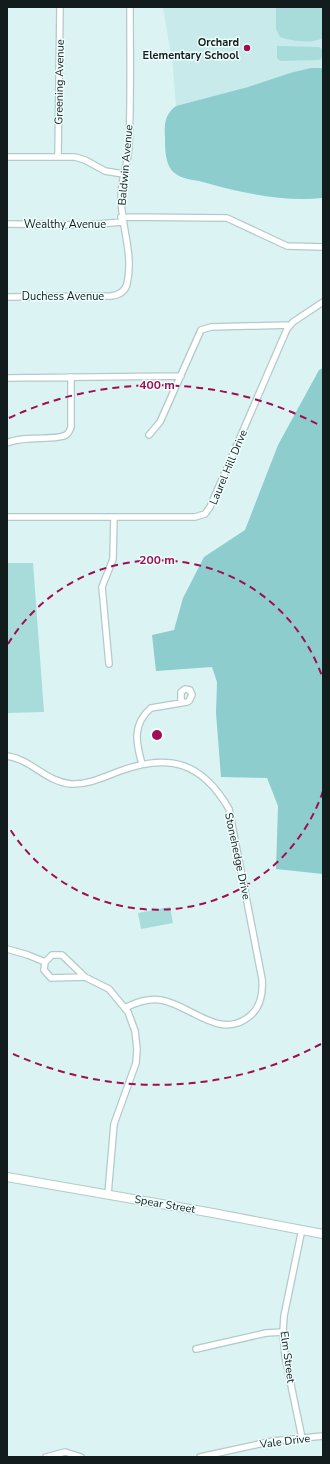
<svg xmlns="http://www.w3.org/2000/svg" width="330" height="1464" font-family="'Nunito Sans',sans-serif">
<rect width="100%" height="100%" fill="#dbf3f3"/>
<path fill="#c8eaea" d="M163 7H323V67L290 73 248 87 176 106 173 67Z"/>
<path fill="#a7dcdb" d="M276 7H323V38C312 44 292 41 280 37L276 29Z
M277 46 319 47 323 50V57L319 60 280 61 277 58Z
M7 563H33L44 712 7 713Z
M170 907 173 923 141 929 138 913Z"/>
<path fill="#8dcdcd" d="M311 68H323L322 198C281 202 238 192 199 181 192 180 181 178 176 174 165 167 165 149 165 138 164 124 165 114 176 106L248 87 290 73Z
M323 368V874L276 869 278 806 267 778 221 777 216 713 217 682 212 667 156 671 152 635 174 630 183 598 204 557 245 530 278 445 319 370Z"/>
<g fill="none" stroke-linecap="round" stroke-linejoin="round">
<defs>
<path id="street" d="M7 157H75L85 160 105 171 123 174
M58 157 60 7
M121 217 227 218 287 246 323 247
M7 224 87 225 122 222
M7 297 111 296C119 295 125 292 127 284 134 254 121 226 121 197 121 179 128 164 129 146 131 100 130 53 130 7
M7 378 181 376
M149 435 160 422 201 330 211 327 290 325
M7 443C24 435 56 441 66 435 69 433 70 430 71 427V377
M7 517H195L205 514 210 507 287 329 293 322 323 302
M109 664 102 587 113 559 114 517
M7 756C31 759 46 782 71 784 88 785 104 777 120 771 169 753 202 762 229 809L262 979C263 992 261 1006 251 1015 221 1042 191 1005 161 1000 148 998 137 1002 125 1008
M142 764C136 743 132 724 151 708L187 702 189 701 192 695 190 690 185 689 181 692V703
M7 949 28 955 45 962
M85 977 51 978 44 970 45 962 52 955H62L85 977 109 989 128 1012 135 1031 137 1049 136 1063 114 1124 108 1194
M302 1229 284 1316 283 1332 285 1356 302 1438
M196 1349 266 1333 283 1332
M46 1457 65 1452 81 1457
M200 1457 273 1441 323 1436"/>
<path id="secondary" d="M7 1177 213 1213 323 1234"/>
</defs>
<use href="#street" stroke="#b2cac9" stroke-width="8"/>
<use href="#secondary" stroke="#b2cac9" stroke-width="10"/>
<use href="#street" stroke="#fff" stroke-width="5.5"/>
<use href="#secondary" stroke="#fff" stroke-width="8"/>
</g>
<g fill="none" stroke="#a00d52" stroke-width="2" stroke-dasharray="7 5">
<path d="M323 791A175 175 0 0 1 8 826M8 644A175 175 0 0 1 323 679"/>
<path d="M321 1044A350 350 0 0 1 9 1052M9 418A350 350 0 0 1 321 426"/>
</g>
<circle fill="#a00d52" stroke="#effefe" stroke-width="1.5" cx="247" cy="48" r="4"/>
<g text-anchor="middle" stroke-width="3" stroke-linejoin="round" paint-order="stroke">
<g font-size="11" font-weight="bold" fill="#131c1c" stroke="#effefe" text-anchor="end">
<text x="239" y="46">Orchard<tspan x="239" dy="13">Elementary School</tspan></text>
</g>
<g font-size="11" fill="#131c1c" stroke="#effefe">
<text transform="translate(59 82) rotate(-89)" y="4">Greening Avenue</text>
<text transform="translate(125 165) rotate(-85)" y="4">Baldwin Avenue</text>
<text x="65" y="228">Wealthy Avenue</text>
<text x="63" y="300">Duchess Avenue</text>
<text transform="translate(228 467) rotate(-67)" y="4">Laurel Hill Drive</text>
<text transform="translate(238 856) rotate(78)" y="4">Stonehedge Drive</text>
<text transform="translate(165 1204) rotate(10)" y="4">Spear Street</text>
<text transform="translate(288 1357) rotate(82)" y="4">Elm Street</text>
<text transform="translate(285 1441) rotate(-7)" y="4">Vale Drive</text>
</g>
</g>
<circle cx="157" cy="735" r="6" fill="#a00d52" stroke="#effefe" stroke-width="2"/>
<g font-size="12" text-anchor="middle" font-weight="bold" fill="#a00d52" stroke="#effefe" stroke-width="3" stroke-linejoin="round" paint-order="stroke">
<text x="157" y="389">400 m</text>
<text x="157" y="564">200 m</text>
</g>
<rect width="330" height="1464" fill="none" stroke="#131c1c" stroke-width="16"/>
</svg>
